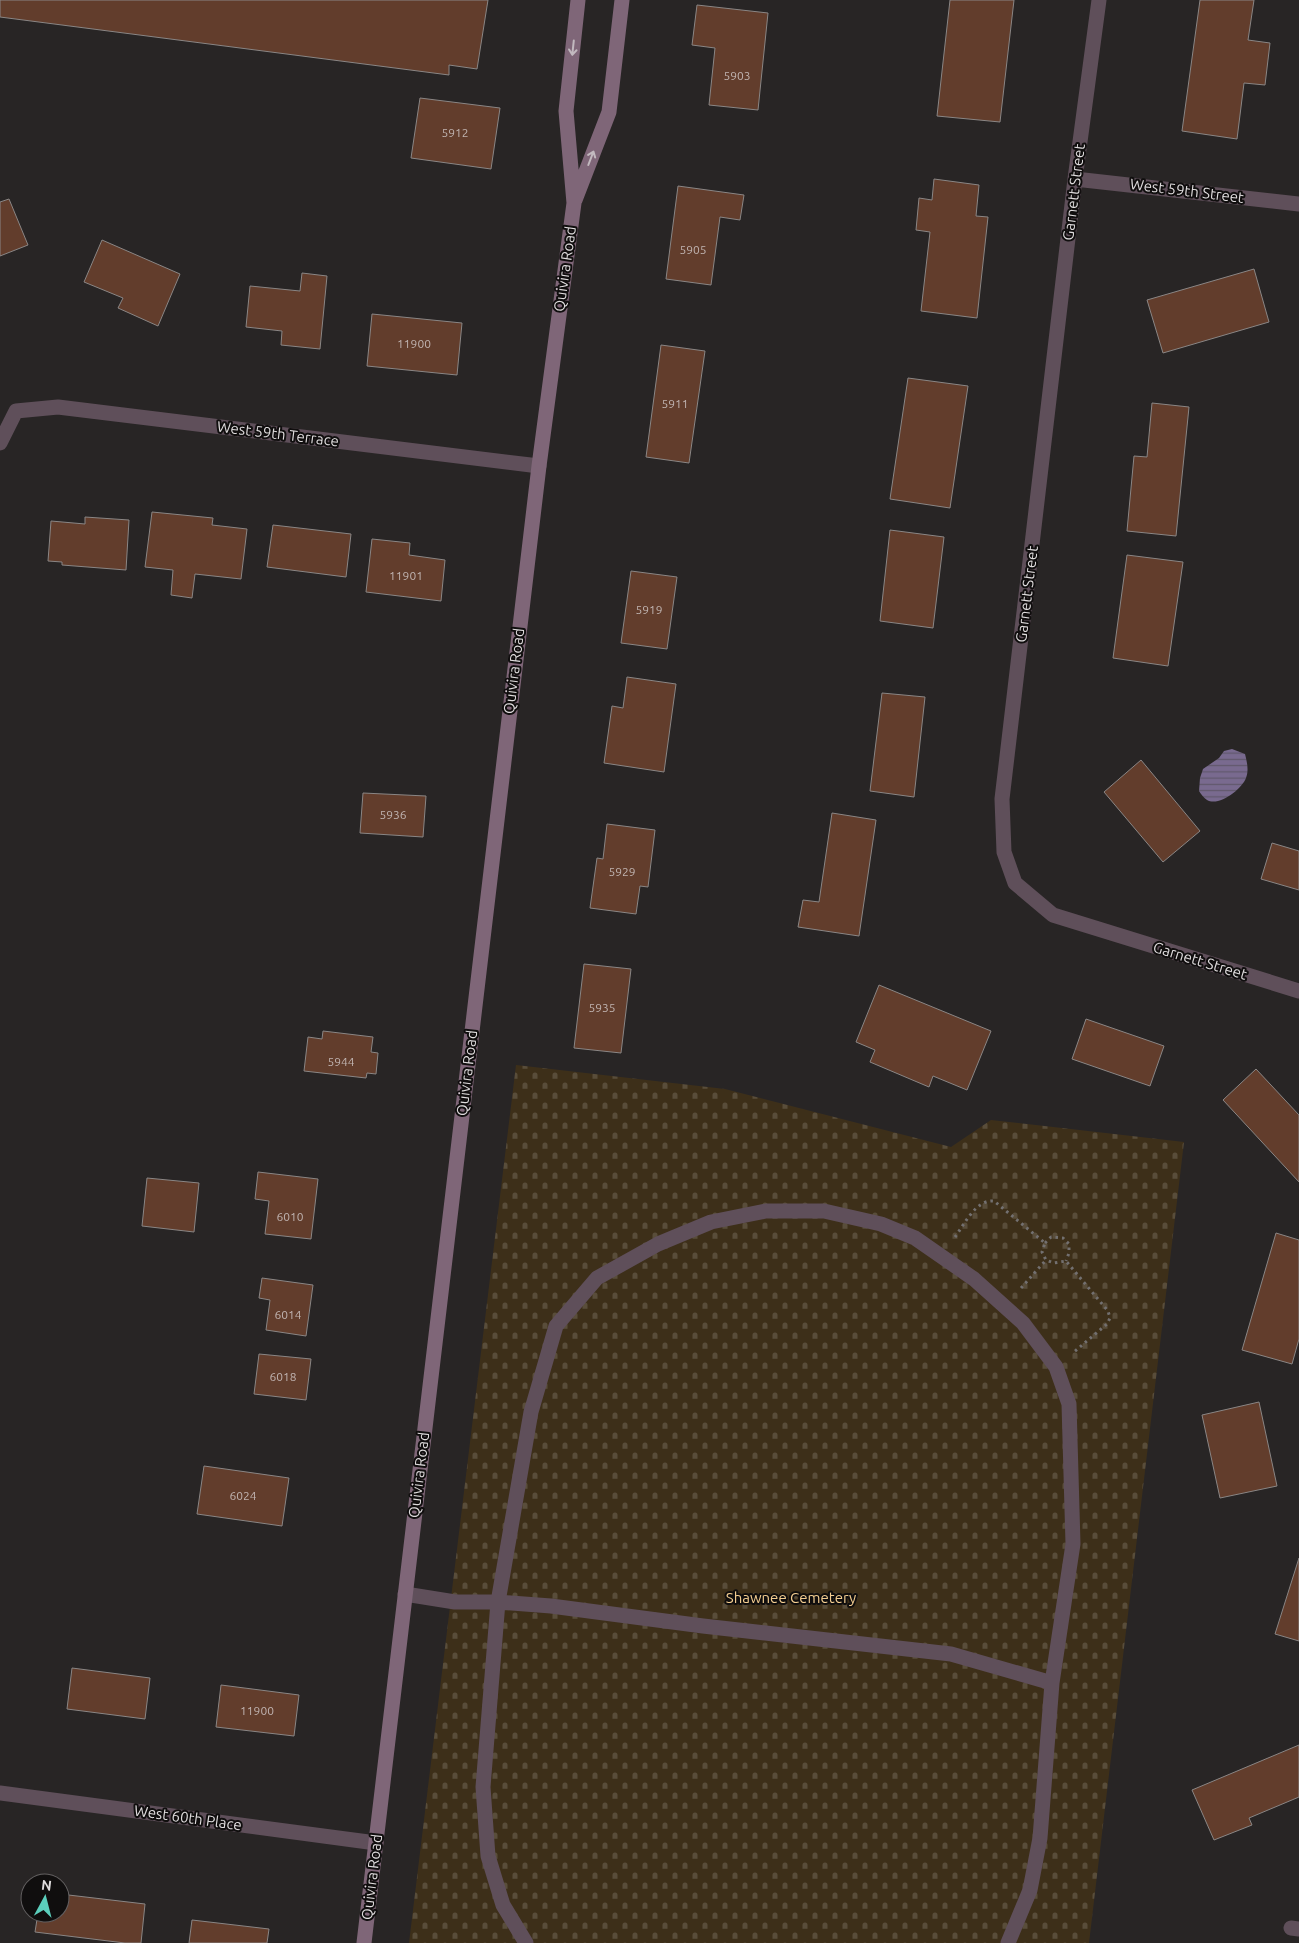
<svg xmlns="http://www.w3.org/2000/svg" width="1299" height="1943" font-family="Ubuntu,sans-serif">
<defs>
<pattern id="cemetery-stones" width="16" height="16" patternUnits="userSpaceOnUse" patternTransform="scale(1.25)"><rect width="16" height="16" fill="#3d2f19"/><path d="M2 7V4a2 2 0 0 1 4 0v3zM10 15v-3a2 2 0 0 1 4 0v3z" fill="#594d3a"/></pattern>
<pattern id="water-rules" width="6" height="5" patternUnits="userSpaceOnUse" patternTransform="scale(1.25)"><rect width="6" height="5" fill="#796a8f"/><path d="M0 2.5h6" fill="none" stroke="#61586c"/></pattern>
</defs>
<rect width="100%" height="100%" fill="#282525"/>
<path fill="url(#cemetery-stones)" d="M516 1065 725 1089 951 1147 991 1120 1184 1142 1089 1943H409Z"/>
<path fill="url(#water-rules)" d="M1232 749 1245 754C1247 762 1249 770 1246 778 1242 789 1219 807 1207 800 1204 798 1201 794 1199 791L1200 778 1203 769 1219 758 1224 751Z"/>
<path fill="#623d2c" stroke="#8a8685" d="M0 0H488L477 69 449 65V75L0 17Z
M950 0H1014L1000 122 937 116Z
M1200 0H1254L1248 40 1270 43 1265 85 1244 83 1237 139 1182 131Z
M697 5 768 13 758 110 709 105 715 48 692 45Z
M420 98 500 108 491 169 411 158Z
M934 179 979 185 976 216 988 217 977 318 921 311 930 232 916 230 919 198 932 200Z
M678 186 744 195 740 220 720 217 711 285 666 279Z
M9 199 28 245 0 256V202Z
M102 240 180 274 158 326 118 308 123 298 84 282Z
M1254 269 1269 322 1163 353 1147 300Z
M302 273 327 276 320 349 281 345 282 331 246 327 250 286 300 291Z
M372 314 462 323 457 375 367 366Z
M661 345 705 351 689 463 646 457Z
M908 378 968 386 950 508 890 499Z
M1152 403 1189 407 1176 536 1127 531 1134 456 1147 457Z
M152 512 213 518 212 525 247 529 241 579 195 574 192 598 171 595 173 570 145 567Z
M85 517 129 520 126 570 62 565V562L48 561 51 521 85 524Z
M273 525 351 534 346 577 267 567Z
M890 530 944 537 933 628 880 621Z
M372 539 410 543 409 555 445 560 441 601 366 592Z
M1127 555 1183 562 1168 666 1113 658Z
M631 571 677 577 667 649 621 643Z
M627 677 676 684 664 772 604 763 612 706 623 708Z
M882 693 925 697 914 797 870 791Z
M1141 760 1200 831 1163 862 1104 792Z
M363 793 426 796 423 837 360 833Z
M832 813 876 820 859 936 798 927 803 900 819 902Z
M607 824 655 830 648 887 640 886 636 914 590 908 597 858 603 859Z
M1272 843 1299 851V890L1261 879Z
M584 964 631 969 621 1053 574 1048Z
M879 985 991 1031 967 1090 933 1076 929 1087 870 1062 875 1050 856 1042Z
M1086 1019 1164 1046 1150 1086 1072 1059Z
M323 1031 373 1037 371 1052 378 1053 376 1074 367 1073 366 1078 304 1071 308 1037 322 1039Z
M1256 1069 1299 1115V1182L1223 1100Z
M258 1172 318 1179 311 1239 265 1234 269 1201 255 1199Z
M147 1178 199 1183 194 1232 142 1226Z
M1276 1233 1299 1240V1339L1292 1364 1242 1350Z
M262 1278 313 1285 306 1336 266 1330 270 1300 259 1298Z
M259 1354 311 1359 306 1400 254 1394Z
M1259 1402 1277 1486 1220 1498 1202 1415Z
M204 1466 289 1478 282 1526 197 1514Z
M1299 1558V1641L1275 1634Z
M72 1668 150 1678 145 1719 67 1709Z
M221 1685 299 1695 294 1736 216 1727Z
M1299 1745V1797L1249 1818 1252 1825 1214 1840 1192 1790Z
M60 1894 145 1904 141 1943H125L35 1932 38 1913H60Z
M192 1920 269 1929 267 1943H189Z"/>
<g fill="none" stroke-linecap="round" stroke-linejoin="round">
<path stroke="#737070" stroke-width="3" stroke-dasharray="2.5 4" stroke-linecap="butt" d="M955 1237C964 1225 976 1199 994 1201L1045 1243 1042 1252 1046 1260 1054 1263 1066 1261 1108 1311 1110 1318 1107 1324 1074 1352
M1045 1243 1051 1237 1063 1238 1069 1244V1253L1066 1261
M1021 1288 1046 1260"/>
<path stroke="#5f4f5a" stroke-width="15" d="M405 1594 455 1602H498L551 1606 703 1626 951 1654 1052 1683 1040 1838 1030 1890 1008 1943
M526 1943 503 1905 488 1856 483 1787 498 1602 531 1412 556 1326 597 1278 658 1244 711 1222 766 1211H824L881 1224 915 1238 974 1279 1023 1323 1056 1367 1069 1404 1073 1544 1052 1683"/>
<path stroke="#5f4f5a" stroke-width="15" d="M1099 0 1075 179 1002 799 1004 852 1015 883 1053 915 1299 991
M1075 179 1299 204
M0 443 16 411 58 407 539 466
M0 1793 376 1843
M1291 1928 1299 1929"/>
<path stroke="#7f6678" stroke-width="15" d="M575 200 609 112 622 0
M364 1943 539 466 574 203 566 111 578 0"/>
</g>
<defs><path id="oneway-shaft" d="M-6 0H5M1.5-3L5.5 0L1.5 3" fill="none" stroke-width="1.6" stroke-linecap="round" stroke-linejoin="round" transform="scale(1.25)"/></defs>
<g stroke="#c2b9bf">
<use href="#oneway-shaft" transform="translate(573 48) rotate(96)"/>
<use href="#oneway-shaft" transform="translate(591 158) rotate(-69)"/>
</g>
<g text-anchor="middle" stroke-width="4" stroke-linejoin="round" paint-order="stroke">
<g font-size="12" fill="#c0b4b1">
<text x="737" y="80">5903</text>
<text x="455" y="137">5912</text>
<text x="693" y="254">5905</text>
<text x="414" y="348">11900</text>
<text x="675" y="408">5911</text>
<text x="406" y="580">11901</text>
<text x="649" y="614">5919</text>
<text x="393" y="819">5936</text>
<text x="622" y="876">5929</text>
<text x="602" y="1012">5935</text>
<text x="341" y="1066">5944</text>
<text x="290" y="1221">6010</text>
<text x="288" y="1319">6014</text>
<text x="283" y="1381">6018</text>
<text x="243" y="1500">6024</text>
<text x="257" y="1715">11900</text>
</g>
<g font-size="15" fill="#dfdcdd" stroke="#100e0e">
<text transform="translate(1187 191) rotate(7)" y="5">West 59th Street</text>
<text transform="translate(1074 192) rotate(-83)" y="5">Garnett Street</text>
<text transform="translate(565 269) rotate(-82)" y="5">Quivira Road</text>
<text transform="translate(278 434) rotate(7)" y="5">West 59th Terrace</text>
<text transform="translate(1027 594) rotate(-83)" y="5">Garnett Street</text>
<text transform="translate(514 671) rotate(-83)" y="5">Quivira Road</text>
<text transform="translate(1200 961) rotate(17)" y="5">Garnett Street</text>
<text transform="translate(467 1073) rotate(-83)" y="5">Quivira Road</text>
<text transform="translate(419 1475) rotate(-83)" y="5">Quivira Road</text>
<text transform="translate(188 1818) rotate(8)" y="5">West 60th Place</text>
<text transform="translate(372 1877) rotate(-83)" y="5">Quivira Road</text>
</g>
<g font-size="15" fill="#f4ce91" stroke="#100e0e">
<text x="791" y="1603">Shawnee Cemetery</text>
</g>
</g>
<g transform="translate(45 1898) rotate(7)"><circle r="24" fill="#100e0e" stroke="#636061"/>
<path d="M0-4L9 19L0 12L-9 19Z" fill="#5bcebc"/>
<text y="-8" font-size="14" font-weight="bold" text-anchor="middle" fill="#dfdcdd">N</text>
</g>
</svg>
